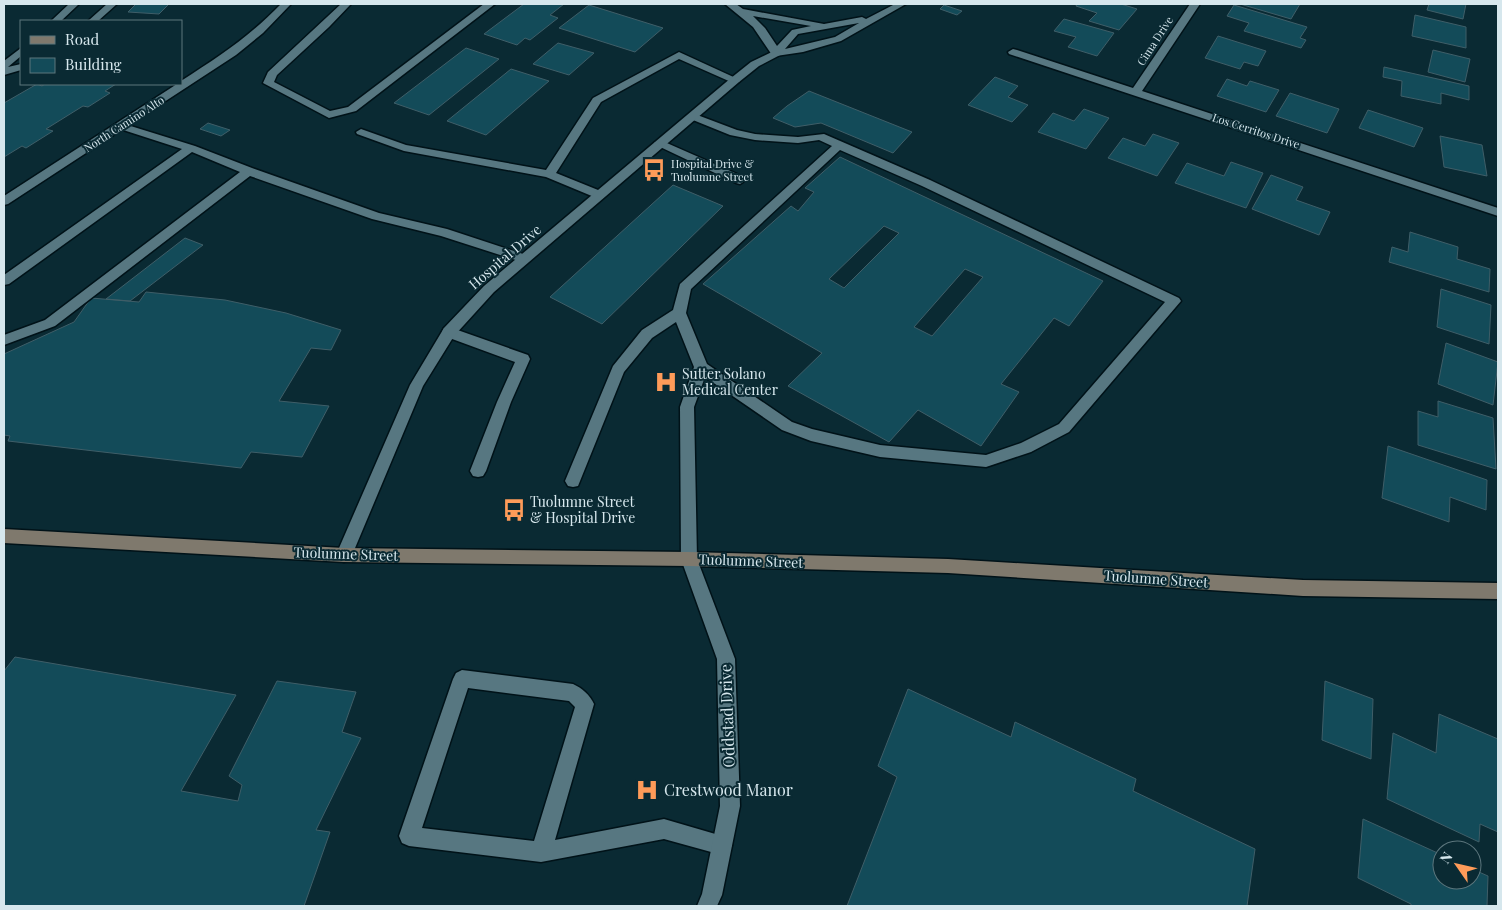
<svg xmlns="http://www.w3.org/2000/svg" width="1502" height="910" font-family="'Playfair Display',serif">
<rect width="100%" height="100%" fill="#0a2a33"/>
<path fill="#134b59" stroke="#3f5e68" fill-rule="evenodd" d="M136 4H169L159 14 128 12Z
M524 4H564L550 15 558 18 530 40 525 38 517 45 484 34Z
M1077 4H1121L1137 9 1119 30 1089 21 1097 13 1076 6Z
M1240 4H1300L1291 19Z
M1429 4H1466L1463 19 1427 10Z
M589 5 663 28 635 52 559 28Z
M944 5 962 11 957 15 940 9Z
M1234 5 1307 27 1300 38 1306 40 1301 48 1244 31 1249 23 1227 16Z
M1415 15 1466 27V48L1412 36Z
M1064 19 1114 33 1097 56 1068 47 1076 37 1054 31Z
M1218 36 1266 51 1258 66 1244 62 1240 69 1205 58Z
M558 43 594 53 569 75 533 64Z
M466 48 499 59 429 115 394 103Z
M1433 50 1470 59 1465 82 1428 72Z
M1384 67 1469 86V100L1441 93V104L1401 96 1402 81 1383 77Z
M511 69 549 81 486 135 447 121Z
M995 77 1018 86 1008 97 1028 105 1012 122 968 105Z
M1227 79 1247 86 1250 81 1279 90 1266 112 1217 96Z
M37 84 42 86 45 84H116L105 91 110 93 88 107 83 106 46 129 53 131 26 148 22 146 4 157V103Z
M809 91 912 132 893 153 821 123 795 127 773 118 787 106Z
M1290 93 1339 109 1327 133 1276 116Z
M1084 109 1109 118 1086 149 1038 132 1053 113 1074 121Z
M1368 110 1423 128 1414 147 1359 128Z
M208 123 230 130 221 136 200 129Z
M1153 134 1179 143 1157 176 1108 158 1123 138 1145 146Z
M1440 136 1482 145 1487 176 1444 167Z
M840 157 1103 281 1069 326 1054 318 1001 384 1019 392 981 446 918 410 889 442 788 386 822 353 703 284 791 206 798 211 814 192 805 188ZM884 226 899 233 844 288 829 279ZM965 269 983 277 932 336 914 327Z
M1231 162 1263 173 1246 208 1175 183 1187 163 1224 176Z
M1271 175 1303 187 1296 200 1330 212 1319 235 1252 209Z
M673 185 723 206 602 324 550 297Z
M1410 232 1458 247 1457 259 1490 269 1489 292 1389 262 1392 247 1408 252Z
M185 238 203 245 130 301 106 299Z
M1441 289 1491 305 1489 344 1437 327Z
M146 292 225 300 286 313 341 330 331 350 311 348 279 401 329 406 302 457 251 452 241 468 8 441 10 436 4 435V354L74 322 91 298 139 302Z
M1446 343 1498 362 1493 405 1438 384Z
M1438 401 1493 418 1496 469 1418 445V411L1438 417Z
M1388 446 1487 480 1486 510 1450 497 1449 522 1382 498Z
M15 657 236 695 181 791 238 801 242 785 229 776 277 681 356 692 342 732 361 738 316 830 330 832 304 906H4V671Z
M1325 681 1373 699 1371 759 1322 740Z
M908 689 1011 737 1015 722 1136 779 1133 791 1255 849 1247 906H847L897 777 878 766Z
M1439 714 1498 739V832L1480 824 1479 842 1387 799 1393 733 1436 753Z
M1363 819 1442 855V880H1472V869L1488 876 1487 906H1411V904L1358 878Z"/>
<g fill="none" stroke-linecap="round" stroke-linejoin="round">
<defs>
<path id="service" d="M69 4H79L61 21H51Z
M107 4H117L98 21H88Z
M341 4H351L329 27 277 75 274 82 330 111 348 107 484 4H495L356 111 329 118 263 83 268 72Z
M725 4H736L743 9 824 24 862 17 866 19 895 4H906L841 41 803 52 776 56 772 55 753 27ZM753 16 811 26 792 30 777 46 765 28ZM859 23 835 37 785 49 798 34Z
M21 48V56L8 67 21 64V70L4 75V61Z
M679 52 740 80 739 82H731L679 59 601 102 556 173 603 192 605 195 603 198 599 199 546 177 404 151 357 134 356 132 361 129 406 145 546 170 593 98Z
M692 113 737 130 755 134 798 137 824 134 930 180 1179 298 1181 301 1069 432 1031 452 986 467 880 457 811 441 782 430 705 377 694 407 697 559 695 564 689 566 683 564 681 559 680 407 694 367 676 322 652 338 624 372 578 486 573 487 568 486 565 481 613 366 642 330 673 310 680 284 832 146 819 140 798 143 755 140 730 135 688 118 687 116ZM840 150 922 186 1165 302 1059 424 1021 443 986 455 880 445 812 429 792 422 707 364 686 313 691 289Z
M121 123 195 146 252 168 379 213 447 229 529 256 531 259 525 263 441 236 372 219 250 176 55 326 4 345V335L45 320 240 172 192 152 9 284 4 285V275L182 149 117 128 116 126 117 124Z
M660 140 744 177 746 180 740 184 736 183 656 145 654 143Z
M449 327 528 355 530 359 511 402 486 471 483 476 478 477 473 476 470 471 497 402 515 362 444 336 442 332 444 328Z
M462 670 573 684C582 688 590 695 594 704L555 840 664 819 729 838 732 845 729 852 722 855 664 839 541 862 409 846 402 843 399 836 453 679 456 673ZM468 688 569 701 575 707 534 841 422 828Z"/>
<path id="minor" d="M1190 4H1200L1142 91 1498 208V216L1009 54 1008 52 1013 49 1017 50 1133 88Z
M776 50 781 53 780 55 759 66 739 82 494 292 454 336 423 386 350 560 344 562 338 560 336 555 410 385 444 328 484 286 731 78 751 62Z
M689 552 695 554 697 559 735 659 740 806 722 895 717 906H697L702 894 720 806 717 659 681 559 683 554Z"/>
<path id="tertiary" d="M281 4H291L263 33 236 55 8 204 4 205V196L177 84H181V81C220 56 249 37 281 4Z"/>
<path id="secondary" d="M4 529 344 548 689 552 948 559 1303 580 1498 583V599L1303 596 948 573 689 566 344 562 4 543Z"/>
</defs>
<use href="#service" stroke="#001218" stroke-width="3"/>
<use href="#minor" stroke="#001218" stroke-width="3"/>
<use href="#tertiary" stroke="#001218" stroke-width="3"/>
<use href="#secondary" stroke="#001218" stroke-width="3"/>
<use href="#service" fill="#577781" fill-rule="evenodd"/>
<use href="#minor" fill="#577781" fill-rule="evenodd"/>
<use href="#tertiary" fill="#577781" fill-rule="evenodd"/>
<use href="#secondary" fill="#7f796d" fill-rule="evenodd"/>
</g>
<defs>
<symbol id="bus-bare" viewBox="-9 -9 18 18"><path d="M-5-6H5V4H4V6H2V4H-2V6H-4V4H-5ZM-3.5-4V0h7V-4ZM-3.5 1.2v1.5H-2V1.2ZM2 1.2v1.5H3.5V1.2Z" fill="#fe9b59" stroke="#0a2a33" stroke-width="2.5" paint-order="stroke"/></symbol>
<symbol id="hospital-bare" viewBox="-9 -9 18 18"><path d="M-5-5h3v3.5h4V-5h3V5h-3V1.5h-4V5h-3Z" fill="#fe9b59" stroke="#0a2a33" stroke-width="2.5" paint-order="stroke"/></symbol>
</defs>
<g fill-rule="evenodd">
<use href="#bus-bare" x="638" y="154" width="32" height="32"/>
<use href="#hospital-bare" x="650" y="366" width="32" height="32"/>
<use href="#bus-bare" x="498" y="494" width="32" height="32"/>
<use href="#hospital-bare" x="631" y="774" width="32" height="32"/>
</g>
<g text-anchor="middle" stroke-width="4" stroke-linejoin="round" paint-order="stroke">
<g font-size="11" fill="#d6e7ed" stroke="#0a2a33">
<text transform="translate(1155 41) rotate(-57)" y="4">Cima Drive</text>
<text transform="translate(124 124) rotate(-33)" y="4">North Camino Alto</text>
<text transform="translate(1256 131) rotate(18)" y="4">Los Cerritos Drive</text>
</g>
<g font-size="11" fill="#d6e7ed" stroke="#0a2a33" text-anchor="start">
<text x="671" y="168">Hospital Drive &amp;<tspan x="671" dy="13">Tuolumne Street</tspan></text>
</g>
<g font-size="14" fill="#d6e7ed" stroke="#0a2a33">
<text transform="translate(505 257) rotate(-41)" y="5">Hospital Drive</text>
<text transform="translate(346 554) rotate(2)" y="5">Tuolumne Street</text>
<text transform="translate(751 561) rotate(2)" y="5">Tuolumne Street</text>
<text transform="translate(1156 579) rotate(4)" y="5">Tuolumne Street</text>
</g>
<g font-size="14" fill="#d6e7ed" stroke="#0a2a33" text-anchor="start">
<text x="682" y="379">Sutter Solano<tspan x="682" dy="16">Medical Center</tspan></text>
<text x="530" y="507">Tuolumne Street<tspan x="530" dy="16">&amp; Hospital Drive</tspan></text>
</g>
<g font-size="16" fill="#d6e7ed" stroke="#0a2a33">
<text transform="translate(727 716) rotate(-92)" y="6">Oddstad Drive</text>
</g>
<g font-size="16" fill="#d6e7ed" stroke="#0a2a33" text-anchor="start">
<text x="664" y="796">Crestwood Manor</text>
</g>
</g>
<rect width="1502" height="910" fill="none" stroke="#d6e7ed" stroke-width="10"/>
<rect x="20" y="20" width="162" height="65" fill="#0a2a33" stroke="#5c767d"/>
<rect x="30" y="36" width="25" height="8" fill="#7f796d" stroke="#5c767d"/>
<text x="65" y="45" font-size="15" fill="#d6e7ed">Road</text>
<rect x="30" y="58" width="25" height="15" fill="#134b59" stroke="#5c767d"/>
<text x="65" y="70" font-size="15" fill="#d6e7ed">Building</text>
<g transform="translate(1457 865) rotate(304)"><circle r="24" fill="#0a2a33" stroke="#5c767d"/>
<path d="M0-4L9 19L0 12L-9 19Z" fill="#fe9b59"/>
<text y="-8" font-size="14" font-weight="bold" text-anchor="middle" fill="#d6e7ed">N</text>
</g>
</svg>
